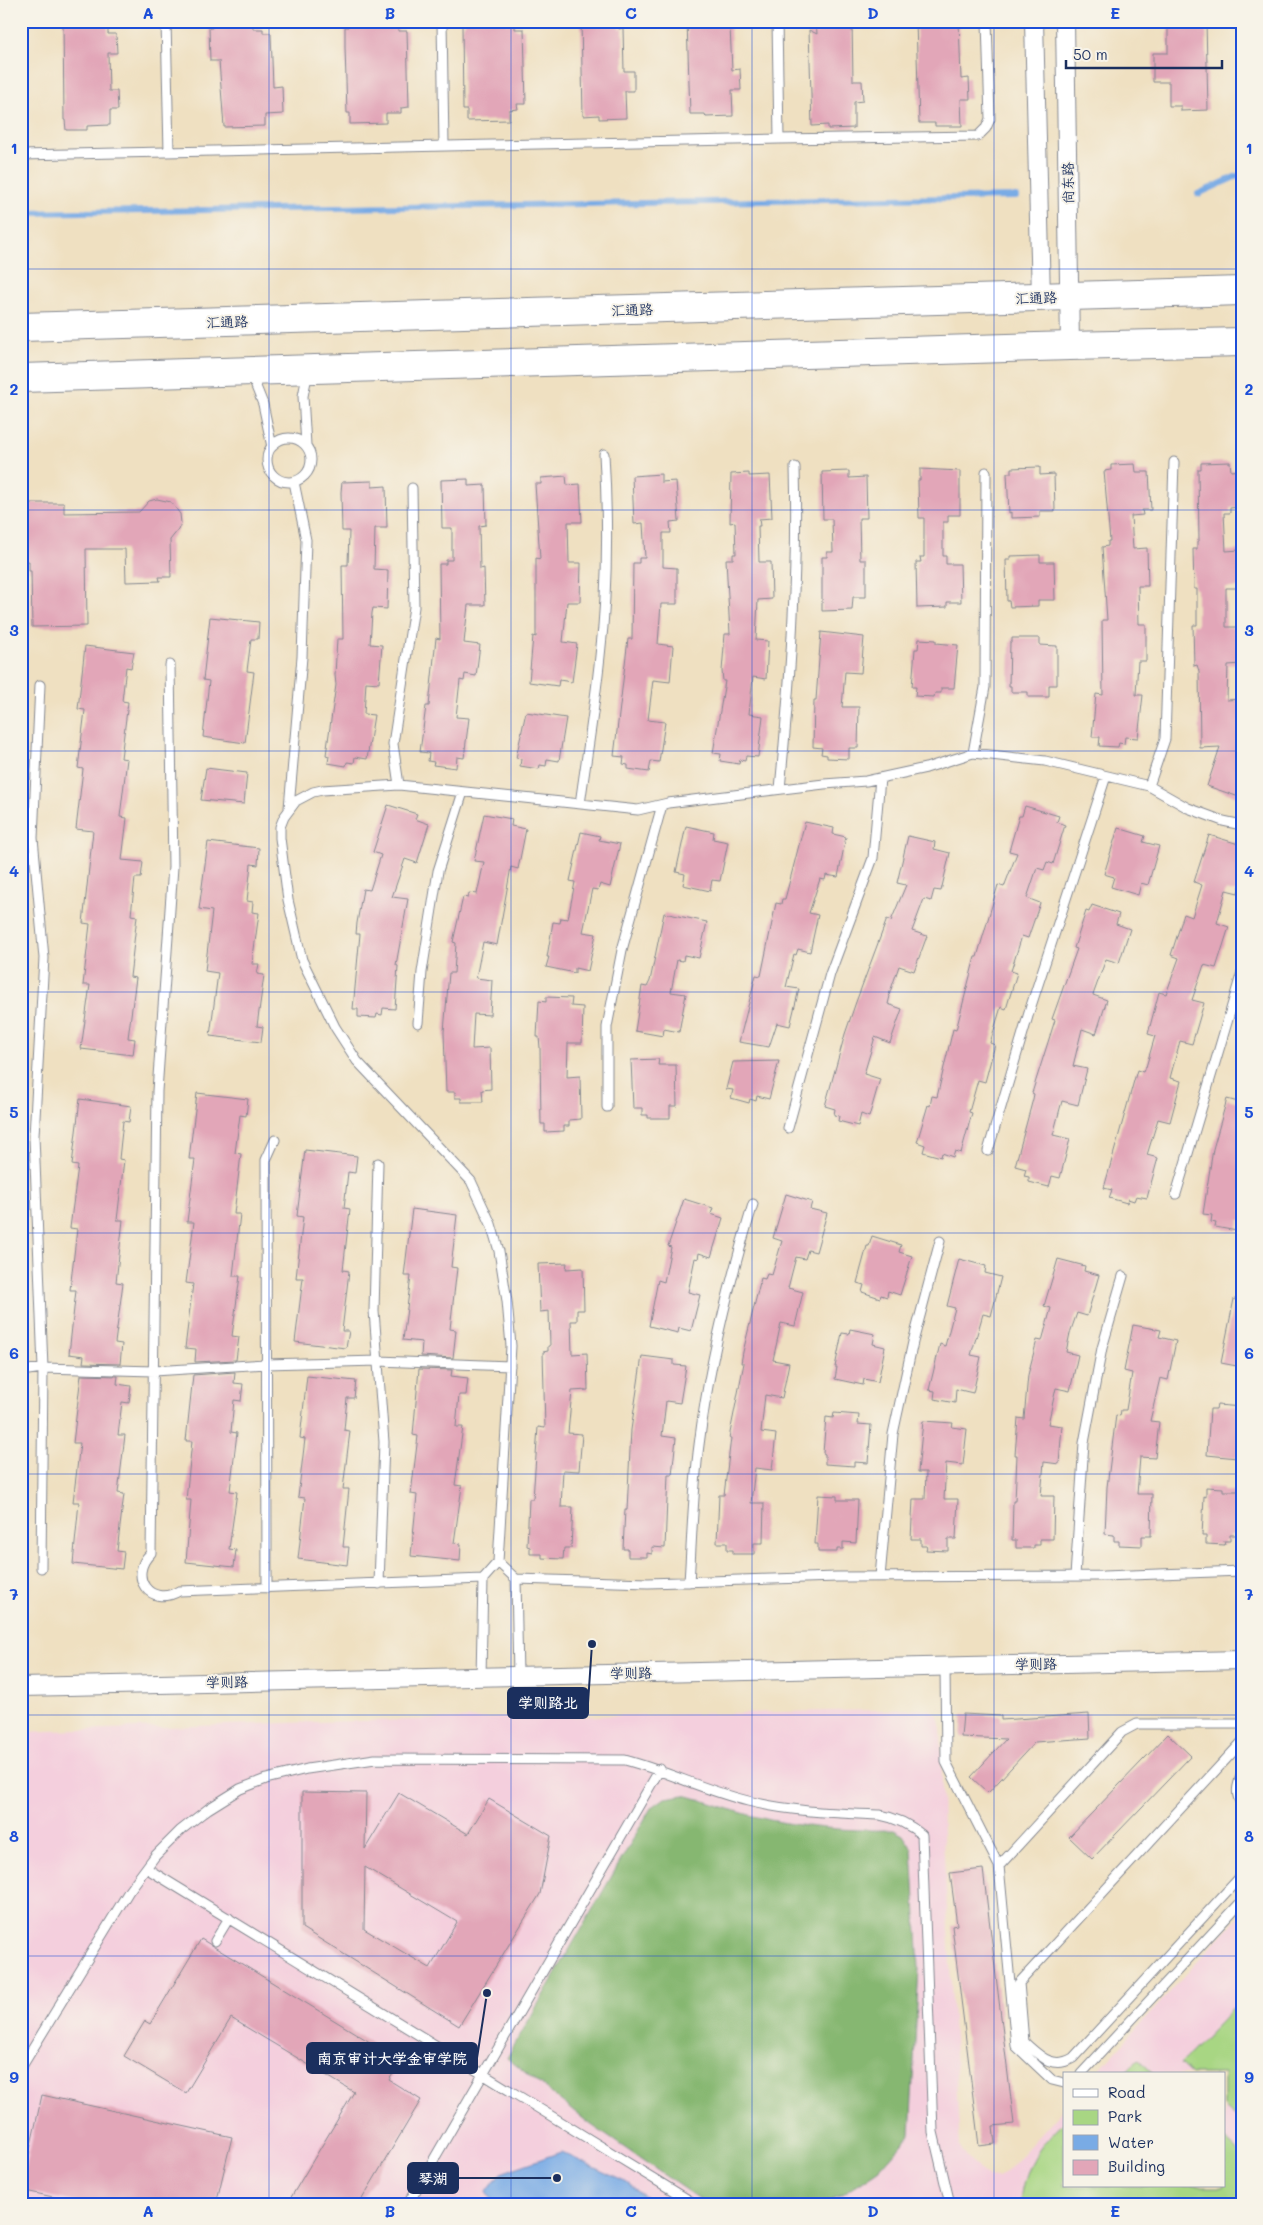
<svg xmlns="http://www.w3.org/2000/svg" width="1263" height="2225" font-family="Mali,'LXGW WenKai TC',sans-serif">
<rect width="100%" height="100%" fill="#f7f3e8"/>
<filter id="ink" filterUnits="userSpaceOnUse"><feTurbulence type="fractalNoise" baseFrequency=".02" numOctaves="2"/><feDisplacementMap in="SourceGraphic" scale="10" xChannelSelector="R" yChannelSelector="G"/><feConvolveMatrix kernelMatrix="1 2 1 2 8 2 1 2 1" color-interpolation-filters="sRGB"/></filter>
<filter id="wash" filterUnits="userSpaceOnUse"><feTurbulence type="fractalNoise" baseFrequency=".0096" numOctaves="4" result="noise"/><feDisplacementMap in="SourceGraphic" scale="20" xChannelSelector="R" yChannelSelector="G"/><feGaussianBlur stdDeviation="1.12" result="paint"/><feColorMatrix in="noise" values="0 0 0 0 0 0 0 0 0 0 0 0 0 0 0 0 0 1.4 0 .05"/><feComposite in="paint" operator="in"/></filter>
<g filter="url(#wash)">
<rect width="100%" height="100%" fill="#efe0c1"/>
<path fill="#f4cfdd" d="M929 1709 938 1716 941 1729 943 1836 960 2148 980 2172 988 2177 997 2178 1003 2175 1064 2108V2186H1224V2074H1095L1242 1913V2204H21V1732L316 1722Z"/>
<path fill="#a8d683" stroke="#628270" d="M1242 1999V2122L1224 2106V2074H1191L1180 2064Z
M1138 2059 1154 2074H1124Z
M1064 2122V2186H1224V2139L1242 2156V2204H1021C1023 2170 1039 2144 1064 2122Z"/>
<path fill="#86b771" stroke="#507368" d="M684 1795C707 1801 730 1810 753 1816 800 1828 847 1831 894 1830L903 1835 912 1849 919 1968 910 2135 880 2169 842 2195 821 2204H706L590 2124 507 2058 651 1808 665 1798Z"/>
<path fill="#79abe5" stroke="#4a6da2" d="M561 2152 627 2183 655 2204H494L487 2192 501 2173Z"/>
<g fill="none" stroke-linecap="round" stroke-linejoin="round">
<path stroke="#79abe5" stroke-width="6" d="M1198 194 1237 176H1242
M21 213 1016 197"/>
</g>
<g id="blocks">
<path fill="#e2a6b8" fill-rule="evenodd" d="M63 21H108V34H116L117 53H108L109 91H117L118 110H110V125L87 126V130H66L65 120H64Z
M212 21H253V29H263V33H271L273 87 282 86 283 114 265 115V126L224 127 219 61H210L209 28H212Z
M348 21H384L385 27 398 26V31H407L409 107 401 108V113H386V123L350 124V113H347L345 47V27H348Z
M465 21H506V24H515V29H524L526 104H517L518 109 509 110V120L467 121V110H463L462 25 465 24Z
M581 21H619V29L623 28 624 71H634V91H625L626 118 599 119V115L583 116Z
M687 21H725L726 27H730L732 70 740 69 741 90H732L733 116 706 117 705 114H690Z
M816 21H852L853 81H862L863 101 854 102V128L828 129V125L812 126 809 30 817 34Z
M916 21H959L961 79 969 78 970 99H961L962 126H935V123H919Z
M1168 21H1206L1208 110 1181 111V106H1169V82H1153V53H1168Z
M1230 462 1231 471 1242 470V507L1230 508V513H1224L1226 551 1240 550 1241 588H1226V627H1240L1241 664 1228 665 1227 700 1242 699V739H1237V771L1242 773V798L1207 786 1220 747 1200 748 1199 671 1197 665 1194 666 1193 625H1197V589H1194L1193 549H1197V541H1199L1198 469H1201V463Z
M1135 464 1136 472H1149L1151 510H1142L1143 515 1131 516 1133 549 1147 548 1148 586H1138L1139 624H1146V661H1138L1136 695H1143L1138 738 1125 737 1124 744 1119 743 1118 747 1099 746 1100 737H1092L1096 694 1103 695 1102 620H1107L1102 547 1108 546V541H1110L1104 471 1111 470V465Z
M1040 467V475L1054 474 1055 511H1040V517L1011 518V512L1009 513 1007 473H1011V468Z
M920 469 960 471V515H948V522H943V556H946V564H960L961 602H947V607L917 608 916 562H921L920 557H924V518H919L918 480H920Z
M849 471V478L866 477 867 518H859L860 560H866V597H853L852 610 822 611V557H827V552H833L832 519H823L822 472Z
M749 473V476L770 475 772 518 759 519 760 526H758L759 562H771L772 599 758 600 756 640 768 641 766 679 753 677 749 714 763 716 758 757 746 756 745 761 740 760 739 764 720 761 721 754 713 753 725 681H723L722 671 725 634H730L726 559H733V554H736L735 522 730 523 731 474Z
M661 474V482L676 481 679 521 670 522 671 533H663V567L677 568V604H661L658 644 673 646 670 682 653 680 648 720 665 722 659 762 651 761 649 772 628 769V765L623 764 624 757 614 756 628 639H632L633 563H639V558H645L643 523 634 524 632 476Z
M566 476 567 485 580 484 582 522H568L569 563H581L580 602H567L563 642 577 644 572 682 559 680 558 686 529 682 533 636 536 637V558L540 559 535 484H541V478Z
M468 479V486L485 485 486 525 479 526 480 569 484 568 485 605H468L464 643 480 645 476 676 465 674 464 681 460 680 456 717 469 718 464 758 457 757 456 768 433 765 434 762 428 761 429 753 420 752 426 706H429L436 638 440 639 439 564H446V560H452V528H442L441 480Z
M372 481V487L386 486 387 528H375L374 569 388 570 387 609 373 608 372 613 370 644 382 645 379 683 366 682 364 714 374 715 367 759 355 757 354 763 347 762 346 766 328 763 329 756 326 755 336 685 335 675 337 639H343L342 565H348L349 531H342L341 492 342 482Z
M157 499 171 502 180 514 181 523 178 530 170 540 171 577H159L160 581 126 582 125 549H86L87 626 32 627 31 571H29V561L21 562V515H28V503H64V513L139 512 149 501Z
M1040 555V562H1054L1055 600H1038V606L1010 607 1009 601H1007L1006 560H1010V556Z
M210 617 259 622 258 639H251L247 671 254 672 245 743 203 737 209 681 203 680Z
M821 632 864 637 861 673 845 672 842 707H859L858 748H849V759L827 758V755L821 754 822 748 813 747 814 700H816Z
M1012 638H1040V645L1057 646V685H1049V697H1028V692H1011V686H1009L1010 642H1012Z
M919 639 936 640V643L958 645 954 688H941V693H935L934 697 915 696 916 687H912L915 649H918Z
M85 646 134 652 131 668 126 667 122 701 128 702 121 758 127 759 120 817 127 818 122 860 143 862 141 878H135L131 915 137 916 130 977 136 978 128 1038 135 1039 133 1055 81 1049 90 985H83L90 924 83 923 93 831 76 829 83 769 78 768 85 710 78 709Z
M526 712 566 718 559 761 547 759 546 766 540 765 539 769 520 766 521 759 516 758Z
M206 768 247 773 244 804 201 800Z
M388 805 417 814 415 819 429 824 417 863 405 859 392 897 408 899 396 965 398 966 395 1009 383 1008 382 1015 377 1014 376 1018 358 1017V1009H353L360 934H356L357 923 363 889 370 890 381 855 373 852Z
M1025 806 1059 816 1057 822 1065 825 1053 864 1047 862 1044 870 1037 868 1027 898 1040 903 1028 938 1022 936 1011 971 1017 973 1006 1009 1001 1007 990 1043 995 1045 985 1082 978 1080 969 1112 972 1113 961 1153 955 1151 953 1157 942 1153 941 1157 923 1152 925 1145 917 1142 928 1105 930 1106 932 1096 937 1097 953 1029 956 1030 975 957H977L998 885 1004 887 1017 853 1009 851 1019 816H1022Z
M484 814 512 819 511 826 526 829 518 869 511 867 497 945 483 942 476 978 492 980 490 1015 474 1014 472 1049 490 1048 491 1089 482 1090 483 1102H461V1098H455V1092H446L444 1032 449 973H454L456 943 453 942 463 897 468 898 469 893 477 894 484 862 474 861Z
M805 822 834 828 833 834 846 837 838 877 826 875 825 880 820 879 809 913 818 915 810 952 798 949 796 955 794 954 786 987 799 989 790 1026 777 1023 769 1047 739 1042 756 975 761 976 776 903 781 904 782 899H785Z
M686 826 714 832 713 839 728 842 720 881 712 880 710 891 683 885 685 874 676 872Z
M1118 828 1145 836 1143 842 1159 846 1148 885 1141 883 1138 895 1111 887 1114 877 1104 874Z
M581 832 600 836 599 840 620 844 610 887 600 884 598 890 592 889 583 932 596 934 588 971 575 968V973L546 967 549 957H547L553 922 560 923 561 918 568 919 575 882 570 881Z
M1209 835 1242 845V880L1238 893 1226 890 1217 923 1229 927 1216 968 1204 965 1192 1000 1204 1003 1192 1044 1180 1041 1170 1078 1181 1081 1170 1122 1158 1119 1147 1155 1158 1158 1147 1198 1136 1196 1134 1201 1128 1199 1127 1203 1109 1198 1112 1190 1104 1188 1137 1070 1143 1072 1145 1067H1146L1155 1036 1148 1034 1159 992 1166 994 1179 958 1171 955 1184 914 1192 917 1202 885 1194 882Z
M908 836 935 842 934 849 950 853 941 891 934 890 931 901 924 899 912 931 927 936 914 971 899 966 889 995 890 996 888 1004 902 1009 890 1043 875 1037 864 1074 880 1079 869 1117 861 1114 858 1126 838 1121 839 1116 834 1115 835 1109 825 1106 845 1034 856 1002 887 919 891 921 906 885 897 883Z
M208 842 259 848 258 865 251 864 247 901 253 902 252 912 259 913 252 964H259L257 974 264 975 257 1026 263 1027 261 1042 210 1036 218 973 205 971 212 911 199 909Z
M1092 905 1119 914 1116 924 1130 929 1119 963 1106 959 1093 995 1107 1000 1096 1034 1082 1029 1073 1066 1087 1069 1078 1105 1062 1101 1053 1135 1070 1139 1060 1178 1052 1176 1049 1187 1029 1182V1177L1024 1176 1026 1169 1015 1166 1033 1099 1034 1094 1032 1093 1055 1020 1052 1019 1077 949 1074 948 1086 911 1089 912Z
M664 913 707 922 699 958 684 955 683 961 677 960 671 992 686 994 679 1032 664 1029 663 1036 635 1031 642 986 647 987 650 981Z
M546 997 572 998 571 1006 583 1007 582 1043H568L567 1077 580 1076 581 1119 569 1120V1126H564V1131L545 1132V1124H541L540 1048 539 1037H537L539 1001 546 1002Z
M659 1059 658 1065H676L677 1106H670V1118H648V1115H642V1108H633L631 1060Z
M779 1061 769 1099 757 1096 756 1101 750 1099 749 1103 731 1098 733 1090 726 1089 733 1062Z
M197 1093 248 1099 246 1116 240 1115 235 1153 241 1154 234 1214H240L233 1276H240L232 1336 239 1337 236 1360 195 1362 196 1349 185 1348 193 1284 186 1283 194 1222H187L195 1159H189Z
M80 1099 131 1106 129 1122 123 1121 119 1159 124 1160 117 1220H123L116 1282 123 1283 115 1343 122 1344 120 1364 83 1363 84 1356 69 1354 76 1290H70L77 1229 70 1228 78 1166 72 1165Z
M1227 1099 1242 1103V1220H1239L1237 1231 1215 1227 1216 1223 1211 1222 1212 1215 1203 1214 1213 1149Z
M305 1150 357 1156 355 1173 348 1172 344 1208 350 1209 343 1270 349 1271 342 1331H349L346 1348 295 1342 303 1278H296L303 1217 297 1216Z
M786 1194 812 1202 810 1209 827 1213 816 1252 808 1250 805 1259 796 1257 788 1288 803 1292 795 1326 781 1323 773 1360 789 1363 782 1398 765 1395 761 1432 776 1434 772 1470 755 1468 751 1503H764L763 1543H754V1554H733V1550H727V1543H717L719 1495H724L731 1438H729L744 1363H741L743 1352 761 1278 765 1279 767 1274 772 1275 782 1241 773 1238Z
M684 1199 713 1208 711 1214 723 1218 711 1257 699 1253 698 1259 695 1258 688 1292 700 1295 691 1331 679 1328 678 1333 649 1326 658 1280 664 1282 671 1247 668 1246Z
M412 1209 457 1215 451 1267 457 1268 450 1329 456 1330 453 1358 421 1356 422 1342 403 1340 411 1276H404Z
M872 1236 901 1245 899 1252 912 1256 900 1295 888 1291 887 1297 881 1295 880 1298 862 1292 864 1285 857 1283 867 1246H869Z
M959 1259 986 1266 985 1273 1001 1277 991 1316 983 1314 971 1355 981 1357 973 1393 956 1389 955 1403 934 1399 935 1391 929 1390 940 1344 945 1346 955 1308 947 1306Z
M1058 1259 1085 1266 1084 1271 1099 1275 1087 1316 1077 1313 1070 1333 1066 1352 1078 1355 1070 1391 1056 1388 1048 1424 1062 1426 1059 1464 1044 1462 1041 1496H1054L1053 1539H1040V1545H1034V1548H1016V1540H1012L1013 1501H1015L1017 1455H1015L1018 1418 1024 1419 1028 1375 1037 1340 1042 1341 1051 1308 1044 1306Z
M567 1263 566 1269 583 1268 584 1310H577V1321H571L572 1354 587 1353 588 1390 572 1391 568 1433 582 1434 579 1471 563 1470 561 1507H573L571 1548H564L563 1559 542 1558V1554H530V1547L527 1546 529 1499H533L538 1427 545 1428 543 1352 548 1351V1346H550L549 1311 540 1312 538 1264Z
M1234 1299 1242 1300V1367L1221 1363Z
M1133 1325 1161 1330 1159 1337 1176 1341 1168 1380 1160 1378 1150 1421 1159 1422 1155 1458 1140 1457 1137 1494H1152L1151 1536H1142V1546L1119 1545V1541H1114V1535L1105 1534 1107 1487 1116 1415 1120 1416 1121 1410H1126L1132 1373 1124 1371Z
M850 1329 875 1334 873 1344 885 1347 878 1382 864 1379 863 1385 835 1379 837 1367H835L842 1333 849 1334Z
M642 1356 674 1360V1365L686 1366 680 1403 666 1401 662 1436 676 1438 672 1475H668L665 1548 652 1547V1554L647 1553V1557H628V1549H623L625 1510H627L631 1430Z
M419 1369 452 1370 451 1376 468 1378 466 1395H459L456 1427H463L455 1485 462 1486 454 1543 461 1544 460 1561 411 1556 417 1495 411 1494 418 1436 413 1435Z
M235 1372 234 1383 243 1384 241 1401 234 1400 231 1432 237 1433 230 1491 237 1492 229 1549 236 1550 234 1567 186 1562 191 1500H186L192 1441H186L193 1375Z
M81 1375 118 1376 117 1384 131 1386 129 1403 122 1402 118 1435H125L118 1493 124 1494 117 1551 124 1552 122 1569 73 1564 79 1502H73L80 1443H73Z
M307 1376 356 1381 354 1398H347L344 1430 350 1431 343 1489H349L343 1547H349L347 1565 298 1559 305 1498 298 1497 305 1439 300 1438Z
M1217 1405 1242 1407V1453H1237V1458L1207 1455 1210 1409H1216Z
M834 1413 859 1415 858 1424 871 1425 868 1463 854 1462V1466L825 1464V1454L823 1453 826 1417 833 1418Z
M923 1421 953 1423 952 1427 967 1429 963 1465 946 1463 944 1499H958L956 1539H948V1551L926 1550 927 1546H921V1539H911L913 1499H925L926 1472H918Z
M1206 1487 1223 1488V1491H1242V1535H1230V1541H1224L1225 1545 1206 1544V1536H1202L1204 1496 1206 1497Z
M818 1495 837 1496V1500H858L856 1543 843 1542V1549H837V1552H818V1544H815Z
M963 1714 1001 1716V1720L1089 1714 1090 1738 1035 1742 988 1793 971 1777 1006 1739 961 1737Z
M1168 1734 1191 1756 1092 1859 1069 1837Z
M302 1792 366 1793 365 1849 399 1793 468 1834 489 1799 551 1836 540 1894 459 2026 302 1928ZM365 1867 457 1922 430 1968 364 1929Z
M983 1869 1014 2124 993 2126 995 2144 979 2146 952 1926 957 1925 950 1873Z
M201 1939 401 2061 389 2080 421 2100 359 2204H287L354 2092 231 2018 186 2093 124 2056 145 2021 150 2024Z
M42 2095 232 2137 216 2204H85L21 2190Z"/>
</g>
</g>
<g filter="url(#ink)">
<use href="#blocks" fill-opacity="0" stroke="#858890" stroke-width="1"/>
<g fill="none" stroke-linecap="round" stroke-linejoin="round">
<defs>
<path id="service" d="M166 21 169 152
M442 21 444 146
M777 21 779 139 978 136 986 128 990 119 987 21
M21 155 779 139
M251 374 263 404 272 447
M267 460a22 22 0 1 1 44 0a22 22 0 1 1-44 0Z
M306 445 303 396 308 371
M170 665 173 867 157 1091 151 1553C127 1576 150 1608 179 1591L483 1579
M40 685 33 838 44 958 34 1136 43 1368 41 1568
M973 753 985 687 986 472
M399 785 393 744 414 607 412 488
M1149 786 1165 739 1174 462
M780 789C790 682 798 575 795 467
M580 804C587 754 595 705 600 656 608 589 608 521 604 454
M289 808 302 657 306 540 294 482
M21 838H33
M418 1023 422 972 438 871 463 792
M607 1107V1027L622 950 662 805
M788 1128 830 974 873 858 880 778
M988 1151 1031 1006 1106 776
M378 1163 374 1311 384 1442 379 1584
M1176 1194 1242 972
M21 1371 43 1368 154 1371 266 1364 378 1361 510 1366
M498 1562 511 1346 507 1301 499 1251 491 1224 471 1181 357 1061 335 1027 302 960 288 900 280 838V827L284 817 296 801 313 792 322 790 399 785 638 810 668 803 824 784 866 781 926 768 973 753 1045 761 1149 786 1188 808 1223 821 1242 825
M1075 1576 1084 1443 1102 1348 1123 1276
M880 1577 893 1434 913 1342 940 1241
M516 1579 648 1583 837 1577 1103 1576 1242 1571
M689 1582C692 1537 693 1490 699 1445 709 1363 729 1283 753 1204
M267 1588 266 1160 275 1140
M945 1666 946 1762 999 1866
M481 1677 483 1579 498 1562 516 1579 518 1676
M1242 1742 1019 1983 1024 2042C1040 2056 1052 2070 1073 2058L1242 1875
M1242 1773C1238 1784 1234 1794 1242 1804
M146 1868 695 2204
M215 1941 229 1918
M21 2068 129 1891 155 1856 181 1830 208 1809 240 1789 266 1779 307 1769 375 1759 625 1760C667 1771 706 1791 748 1801 792 1812 835 1813 880 1815 897 1818 909 1824 922 1835L933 2132 950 2204
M1081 2074 1242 1901
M1064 2083 1052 2080 1016 2046 999 1866 1122 1732 1137 1724H1242
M408 2204 660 1769"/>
<path id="minor" d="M1034 21 1041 298
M1065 21 1070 346
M21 1687 1242 1660"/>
<path id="primary" d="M21 327 1242 291
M21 378 1070 346 1242 342"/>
</defs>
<use href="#service" stroke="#858890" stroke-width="11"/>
<use href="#minor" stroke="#858890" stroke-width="20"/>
<use href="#primary" stroke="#858890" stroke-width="30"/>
<use href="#service" stroke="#fff" stroke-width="9"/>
<use href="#minor" stroke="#fff" stroke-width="18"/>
<use href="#primary" stroke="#fff" stroke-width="28"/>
</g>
</g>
<path fill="none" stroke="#1d4ed8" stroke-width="1" stroke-opacity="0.55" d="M269 21V2204M511 21V2204M752 21V2204M994 21V2204M21 269H1242M21 510H1242M21 751H1242M21 992H1242M21 1233H1242M21 1474H1242M21 1715H1242M21 1956H1242"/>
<g text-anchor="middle" stroke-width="4" stroke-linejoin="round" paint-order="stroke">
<g font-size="14" fill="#1b2f5e" stroke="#f7f3e8">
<text transform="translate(1068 183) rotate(-91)" y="5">尚东路</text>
<text transform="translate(1036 298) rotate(-2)" y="5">汇通路</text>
<text transform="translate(632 310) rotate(-2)" y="5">汇通路</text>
<text transform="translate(227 322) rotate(-2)" y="5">汇通路</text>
<text transform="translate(1036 1664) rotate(-1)" y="5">学则路</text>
<text transform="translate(631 1673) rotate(-1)" y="5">学则路</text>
<text transform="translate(227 1682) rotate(-1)" y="5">学则路</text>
</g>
</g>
<path fill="none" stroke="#1b2f5e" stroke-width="2" d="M592 1644L588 1703M487 1993L477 2058M557 2178L458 2178"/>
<g fill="#1b2f5e" stroke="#f7f3e8" stroke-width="2">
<circle cx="592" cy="1644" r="5"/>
<circle cx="487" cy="1993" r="5"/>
<circle cx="557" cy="2178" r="5"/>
</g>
<g fill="#1b2f5e" stroke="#1b2f5e" stroke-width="2">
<rect x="508" y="1688" width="80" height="30" rx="5"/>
<rect x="307" y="2043" width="170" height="30" rx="5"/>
<rect x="408" y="2163" width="50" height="30" rx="5"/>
</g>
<g font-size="15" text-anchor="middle" font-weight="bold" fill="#fff">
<text x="548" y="1708">学则路北</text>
<text x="392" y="2064">南京审计大学金审学院</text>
<text x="433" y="2184">琴湖</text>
</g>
<rect width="1263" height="2225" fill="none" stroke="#f7f3e8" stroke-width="55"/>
<rect x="1063" y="2072" width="162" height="115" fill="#f7f3e8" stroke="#9fa5b1"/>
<rect x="1073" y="2089" width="25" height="8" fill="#ffffff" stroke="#9fa5b1"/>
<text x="1108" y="2098" font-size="15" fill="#1b2f5e">Road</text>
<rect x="1073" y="2110" width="25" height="15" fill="#a8d683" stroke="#9fa5b1"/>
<text x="1108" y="2122" font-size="15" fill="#1b2f5e">Park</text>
<rect x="1073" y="2135" width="25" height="15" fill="#79abe5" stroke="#9fa5b1"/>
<text x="1108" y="2148" font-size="15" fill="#1b2f5e">Water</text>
<rect x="1073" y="2160" width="25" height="15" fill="#e2a6b8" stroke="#9fa5b1"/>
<text x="1108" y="2172" font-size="15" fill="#1b2f5e">Building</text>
<path d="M1066 60v8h156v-8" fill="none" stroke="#1b2f5e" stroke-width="2.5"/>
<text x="1073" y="60" font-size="15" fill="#1b2f5e" stroke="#f7f3e8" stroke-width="4" paint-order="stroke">50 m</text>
<rect x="28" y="28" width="1208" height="2170" fill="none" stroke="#1d4ed8" stroke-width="2"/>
<g font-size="16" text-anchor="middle" font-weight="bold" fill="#1d4ed8">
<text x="148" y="19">A</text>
<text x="390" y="19">B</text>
<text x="631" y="19">C</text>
<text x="873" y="19">D</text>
<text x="1115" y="19">E</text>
<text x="14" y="154">1</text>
<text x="1249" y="154">1</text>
<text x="14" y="395">2</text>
<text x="1249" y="395">2</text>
<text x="14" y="636">3</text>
<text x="1249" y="636">3</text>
<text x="14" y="877">4</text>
<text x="1249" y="877">4</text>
<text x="14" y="1118">5</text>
<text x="1249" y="1118">5</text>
<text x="14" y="1359">6</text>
<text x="1249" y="1359">6</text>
<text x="14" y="1600">7</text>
<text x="1249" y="1600">7</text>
<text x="14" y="1842">8</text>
<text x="1249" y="1842">8</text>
<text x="14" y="2083">9</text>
<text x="1249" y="2083">9</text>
<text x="148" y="2217">A</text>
<text x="390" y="2217">B</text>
<text x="631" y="2217">C</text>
<text x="873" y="2217">D</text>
<text x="1115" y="2217">E</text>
</g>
</svg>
